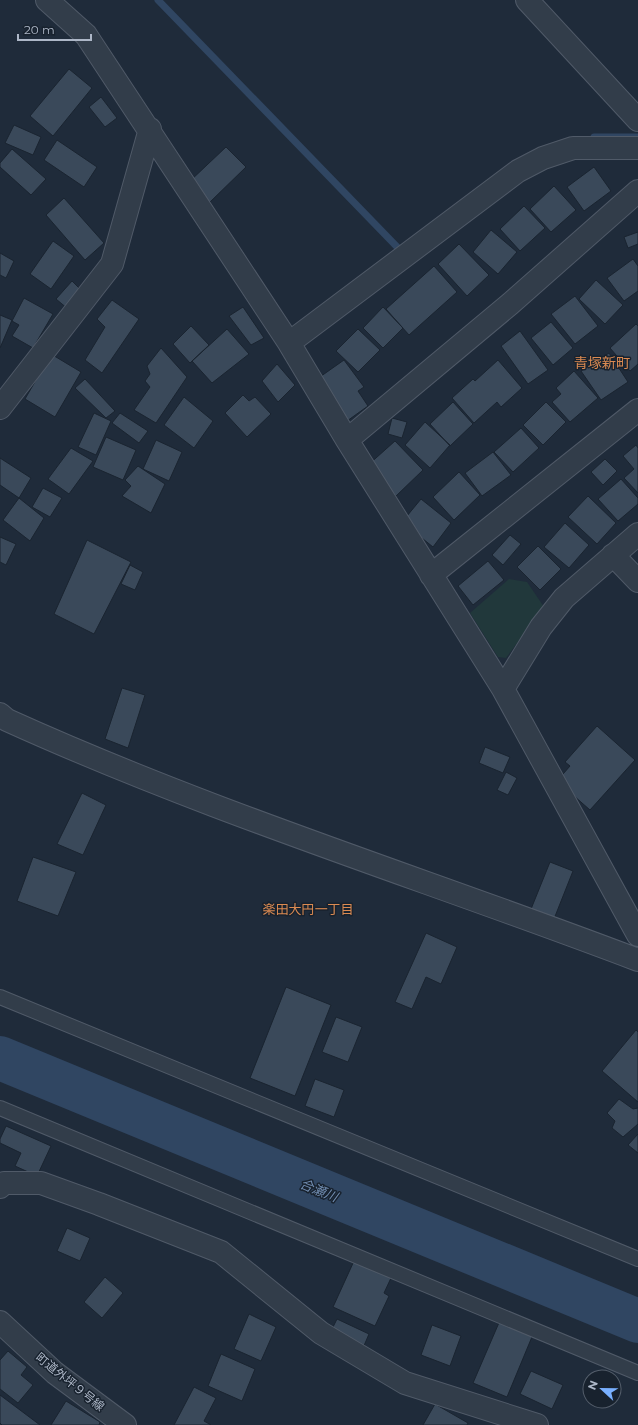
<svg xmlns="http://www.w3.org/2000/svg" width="638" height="1425" font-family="Montserrat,'Noto Sans JP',sans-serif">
<rect width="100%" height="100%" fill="#1f2b3a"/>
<path fill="#21383b" d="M509 579 527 582 544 607 506 658 498 657 470 613Z"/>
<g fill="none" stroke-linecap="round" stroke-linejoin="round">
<path stroke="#304662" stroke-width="7" d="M158 0 402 252 404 250
M594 137H638"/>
<path stroke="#304662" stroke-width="44" d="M0 1058 638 1321"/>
</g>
<path fill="#3a495a" stroke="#1a2430" d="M69 69 92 88 53 136 30 116Z
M101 97 117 118 105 127 89 107Z
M14 125 41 137 33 155 5 143Z
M57 140 97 167 84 187 44 160Z
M226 147 246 167 209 203 189 182Z
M12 149 46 179 31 195 0 167V163Z
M594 167 611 191 584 211 567 187Z
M554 186 576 210 551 232 530 209Z
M64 198 104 243 85 260 46 215Z
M524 206 545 228 520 251 500 229Z
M491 230 517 252 498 274 473 252Z
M638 232V244L628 248 624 237Z
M53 241 74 256 51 289 30 274Z
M459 244 489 275 467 296 438 264Z
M0 253 14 261 6 278 0 275Z
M633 259 638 266V291L624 301 607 278Z
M434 266 457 292 409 335 386 309Z
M596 280 623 305 605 324 579 299Z
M72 281 83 292 68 309 56 299Z
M575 296 598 326 575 344 551 314Z
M24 298 53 314 33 348 12 336 19 325 12 321Z
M112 300 139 319 102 373 85 360 105 327 97 319Z
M243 307 264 338 251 345 229 316Z
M383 307 403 328 383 348 363 328Z
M0 315 12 320 0 348Z
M551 322 573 348 553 365 531 338Z
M636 324 638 326V364L630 371 610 348Z
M191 326 209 345 190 363 173 344Z
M227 329 249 354 212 383 192 361Z
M358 329 380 350 358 372 336 351Z
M520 331 548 370 528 384 501 346Z
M161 348 187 377 156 423 134 410 150 387 145 381 150 374 147 366Z
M609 353 628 382 601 400 581 371Z
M51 354 81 372 55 417 25 399Z
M344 360 364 387 358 391 368 406 347 421 317 379Z
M498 360 522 388 501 407 497 402 474 423 452 398 473 379 475 381Z
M277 364 295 385 278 402 262 381Z
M574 371 598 398 570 422 552 402 561 394 556 388Z
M85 379 115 411 106 418 75 388Z
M243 395 249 401 255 397 271 414 247 437 225 413Z
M184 397 213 421 194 448 164 425Z
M453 402 473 424 450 446 430 424Z
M546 402 566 422 543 445 523 425Z
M94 413 111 421 96 455 78 447Z
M120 413 148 431 139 443 112 423Z
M392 418 407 422 402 438 388 434Z
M425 422 450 445 430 468 405 445Z
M521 428 539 448 513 472 494 452Z
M106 437 136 450 123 480 93 467Z
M156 440 182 452 169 481 143 469Z
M395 441 423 470 396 496 367 466Z
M636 445 638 448V493L624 478 634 469 623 456Z
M71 448 93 461 69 494 48 479Z
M493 452 511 475 482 496 465 473Z
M0 458 31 478 19 498 0 485Z
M605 459 617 471 603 485 591 472Z
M138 466 165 484 151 513 122 496 131 486 125 480Z
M459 472 480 495 454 520 433 497Z
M621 479 638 498V504L618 521 598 499Z
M43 488 62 498 50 517 32 507Z
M588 496 616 523 597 544 568 517Z
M19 498 44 518 30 541 3 520Z
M421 499 451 523 433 547 402 522Z
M565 523 589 545 569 568 544 547Z
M510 535 521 544 503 565 492 555Z
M0 537 16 544 6 565 0 562Z
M87 540 131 562 94 634 54 614Z
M538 546 561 569 540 590 517 567Z
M488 561 504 580 473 605 458 586Z
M130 565 143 572 135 590 121 584Z
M122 688 145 695 128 748 105 739Z
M597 726 635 760 590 810 557 781 570 766 565 762Z
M485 747 510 757 503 773 479 763Z
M506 772 517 778 508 795 497 790Z
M82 793 106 805 83 855 57 844Z
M33 857 76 872 58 916 17 901Z
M550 862 573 871 552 924 529 914Z
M426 933 457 947 441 984 426 977 412 1009 395 1002Z
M286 987 331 1005 295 1096 250 1078Z
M336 1017 362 1027 348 1062 322 1052Z
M636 1030 638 1032V1102L602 1071Z
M315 1079 344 1090 334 1117 305 1106Z
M619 1099 633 1109 638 1108V1124L623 1137 612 1128 615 1121 607 1113Z
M6 1126 51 1146 37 1176 15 1166 21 1153 0 1143V1139Z
M638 1134V1153L628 1145Z
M67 1228 90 1238 80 1261 57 1251Z
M354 1261 391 1278 384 1293 389 1296 375 1326 333 1307Z
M105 1277 123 1293 102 1318 84 1302Z
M249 1314 276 1327 261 1361 234 1349Z
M501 1318 534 1332 507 1397 473 1383Z
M337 1319 369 1334 363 1348 330 1333Z
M432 1325 461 1336 450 1366 421 1355Z
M8 1351 27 1367 21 1375 33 1385 18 1403 0 1389V1360Z
M221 1354 255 1369 242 1401 208 1386Z
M531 1371 563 1385 552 1409 520 1394Z
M194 1387 216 1398 204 1421 211 1425H174Z
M0 1395 40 1425H2L0 1423Z
M66 1401 100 1422 99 1425H51Z
M435 1404 468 1423 467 1425H423Z"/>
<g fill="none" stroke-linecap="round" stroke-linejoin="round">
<defs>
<path id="service" d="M0 997 638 1259
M0 1108 638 1373"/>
<path id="minor" d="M47 0 86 35 289 343 347 440 503 689 638 935
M527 0 638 120
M289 343 518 171 543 158 573 148H638
M0 408 112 264 150 129
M347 440 510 304 638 191
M613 555 638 581
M431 575 638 410
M503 689 541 627 564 598 638 534
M0 714 7 720C212 813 428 880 638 960
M0 1187 4 1183H41L99 1204 221 1252 321 1333 405 1383 537 1425
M0 1322 55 1373 125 1425"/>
</defs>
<use href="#service" stroke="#505a68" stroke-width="16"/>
<use href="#minor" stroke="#505a68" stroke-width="24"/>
<use href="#service" stroke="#323d4a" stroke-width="14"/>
<use href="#minor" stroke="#323d4a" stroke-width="22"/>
</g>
<g text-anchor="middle" stroke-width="3" stroke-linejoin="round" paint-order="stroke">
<g font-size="12" fill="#adb7c7" stroke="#18222e">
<text transform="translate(70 1382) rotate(39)" y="4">町道外坪９号線</text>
</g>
<g font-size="13" fill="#dc8b52" stroke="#18222e">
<text x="308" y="914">楽田大円一丁目</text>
</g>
<g font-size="13" font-style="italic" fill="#728eb2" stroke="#18222e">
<text transform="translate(319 1190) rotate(22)" y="5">合瀬川</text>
</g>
<g font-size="14" fill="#dc8b52" stroke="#18222e">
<text x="602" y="368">青塚新町</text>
</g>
</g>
<g transform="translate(602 1389) rotate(292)"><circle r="19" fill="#18222e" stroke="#545e6b"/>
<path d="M0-3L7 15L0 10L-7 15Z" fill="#79b0ff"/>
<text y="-6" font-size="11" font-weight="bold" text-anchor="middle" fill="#adb7c7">N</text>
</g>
<path d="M18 34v6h73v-6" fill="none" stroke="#adb7c7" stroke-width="2"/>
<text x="24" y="34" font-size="12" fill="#adb7c7" stroke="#18222e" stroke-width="3" paint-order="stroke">20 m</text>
</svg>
